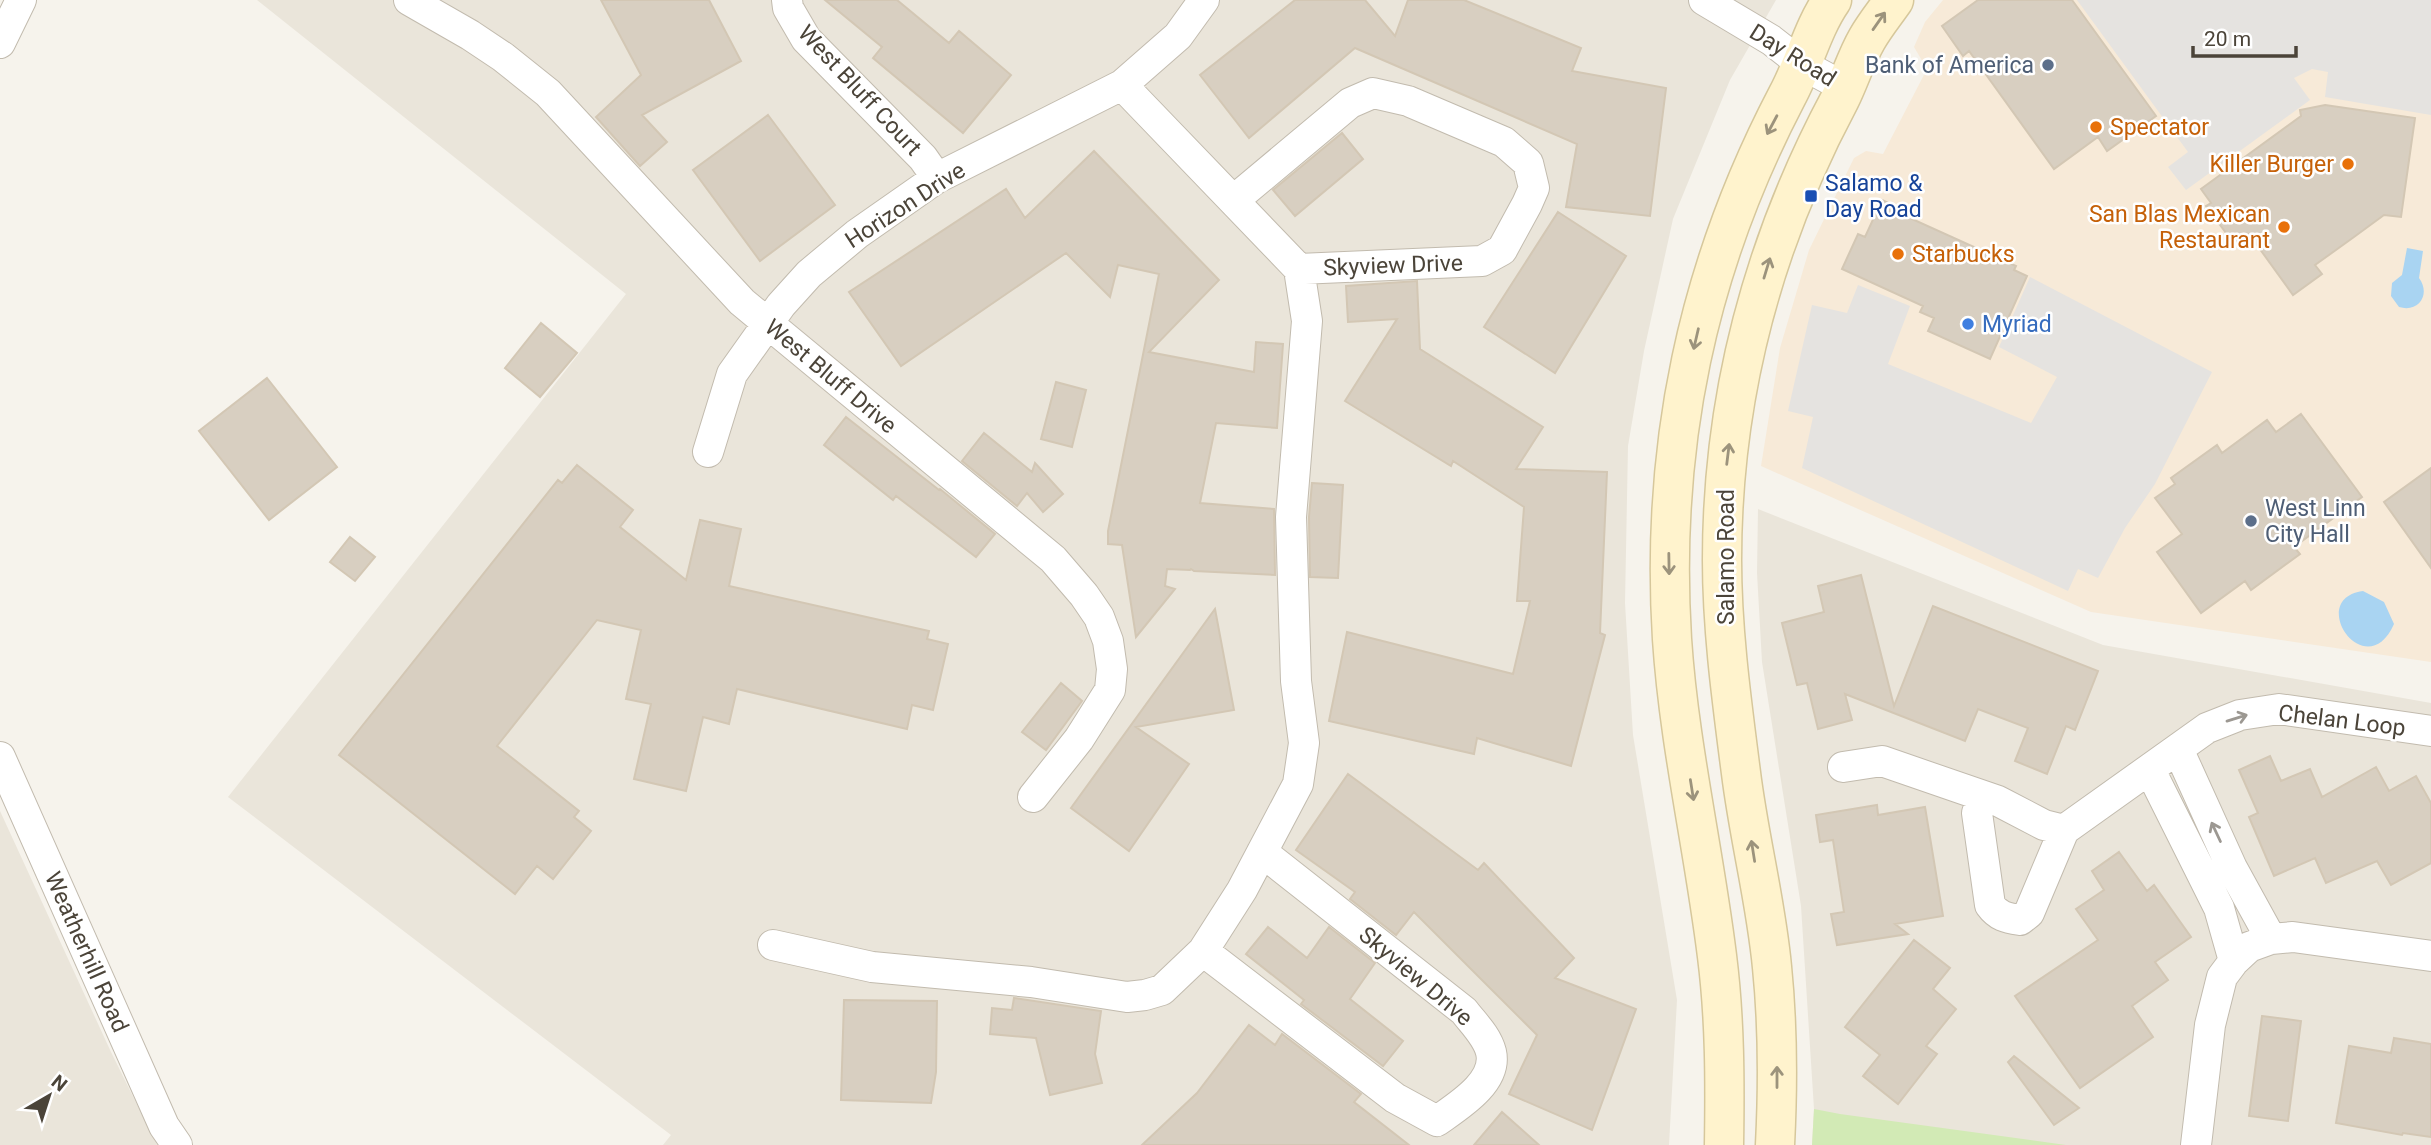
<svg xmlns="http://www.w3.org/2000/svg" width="2431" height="1145" font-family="Roboto,sans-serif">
<rect width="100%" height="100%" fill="#f6f3ec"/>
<path fill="#eae5da" d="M257 0H1776L1730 80 1673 219 1644 351 1628 446 1625 603 1633 735 1677 1000 1669 1145H663L671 1135 228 797 626 294Z
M1758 509 2103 645 2431 703V1145H1812L1814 1109 1801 906 1762 662 1757 573Z
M0 811 111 1052 157 1145H0Z"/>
<path fill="#f7ead8" d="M1943 0H2431V662L2091 612 1761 466 1780 348 1809 250 1854 158 1866 151 1883 154 1927 69 1914 47 1925 22Z"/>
<path fill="#d2eab5" d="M1814 1109 1840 1114 2066 1145H1812Z"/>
<path fill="#e5e3e0" d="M2077 0H2431V115L2325 97 2328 72 2312 69 2294 78 2310 100 2186 190 2168 167 2188 152Z
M2030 277 2212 372 2155 484 2125 528 2098 578 2078 569 2068 591 1802 468 1813 417 1788 411 1812 305 1847 313 1858 285 1910 306 1888 364 2031 423 2057 377 1999 347Z"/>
<path fill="#a9d4f2" d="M2407 248 2423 251 2419 278C2431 294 2419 313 2399 307L2391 296 2392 283 2402 275Z
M2363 591 2384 602 2394 624C2366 687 2305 599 2363 591Z"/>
<path fill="#d8cfc1" stroke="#d3c7b4" stroke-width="2" d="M601 0H709L741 61 642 115 667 142 640 166 596 117 641 75Z
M825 0H897L949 43 959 31 1011 75 963 133 873 58 882 47Z
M1295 0H1365L1395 36 1408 0H1464L1581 48 1572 71 1666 88 1650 216 1566 207 1577 144 1355 48 1249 138 1200 75Z
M1978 0H2072L2156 116 2107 151 2098 137 2054 169 1969 51 1963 56 1942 26Z
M2325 105 2415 118 2401 217 2384 215 2354 237 2315 265 2322 274 2293 295 2249 234 2235 245 2206 206 2211 203 2201 189 2301 116 2300 110Z
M768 115 835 205 760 261 693 170Z
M1342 133 1363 159 1295 216 1273 190Z
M1094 151 1219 280 1149 352 1254 372 1256 342 1283 344 1277 428 1216 423 1200 503 1274 509 1275 575 1194 571 1191 569 1190 570 1167 569 1165 586 1175 589 1136 637 1122 545 1108 544V531L1159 274 1118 265 1110 297 1066 253 901 366 849 292 1006 189 1025 218Z
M1882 200 1914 215 1912 219 2016 266 2014 270 2027 276 1990 359 1928 331 1934 318 1920 312 1923 306 1842 269 1858 234 1865 237Z
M1558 212 1626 256 1555 373 1484 327Z
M1417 281 1420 349 1543 427 1516 469 1607 472 1600 633 1605 635 1571 766 1477 738 1474 754 1329 721 1347 632 1513 674 1530 601H1517L1524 507 1453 461 1451 466 1345 401 1397 319 1348 322 1346 286Z
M541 323 577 353 540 397 505 368Z
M267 378 337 467 269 520 199 431Z
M1056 382 1086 390 1072 447 1041 439Z
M2301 414 2362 497 2294 547 2300 554 2251 590 2245 581 2201 613 2157 552 2182 534 2155 498 2175 484 2171 478 2217 445 2222 453 2267 420 2276 432Z
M846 417 939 490 940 489 995 534 976 557 896 496 893 500 824 445Z
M984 433 1032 472 1035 463 1063 494 1043 512 1027 493 1017 506 962 461Z
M577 465 633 510 620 527 686 580 700 520 741 529 729 586 929 631 927 639 948 644 933 710 912 705 907 729 737 689 729 724 703 717 686 791 634 779 651 704 626 699 641 630 597 620 497 746 579 811 574 817 591 831 553 879 537 866 515 894 339 755 558 480 562 483Z
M2431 468V568L2384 502Z
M1312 483 1343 485 1338 578 1310 577 1309 517Z
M350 537 375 557 355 581 330 562Z
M1861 575 1894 706 1933 606 2098 671 2075 730 2066 726 2047 774 2015 761 2028 728 1978 709 1965 741 1845 694 1852 720 1818 729 1807 683 1797 685 1782 623 1824 612 1818 586Z
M1215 609 1234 710 1136 727 1189 764 1129 851 1071 808Z
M1061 683 1082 701 1046 750 1022 732Z
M2270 756 2281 781 2310 769 2322 797 2376 767 2389 791 2416 776 2431 803V863L2391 885 2377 861 2326 883 2315 858 2274 876 2249 817 2258 813 2239 770Z
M1348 774 1478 870 1484 863 1574 958 1555 978 1636 1009 1592 1130 1509 1094 1537 1035 1414 912 1396 935 1350 899 1355 892 1296 850Z
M1877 805 1878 815 1925 807 1943 916 1895 924 1908 934 1837 945 1831 914 1844 912 1833 840 1820 842 1816 815Z
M2119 852 2147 891 2154 885 2191 937 2155 962 2168 980 2132 1006 2153 1037 2080 1088 2015 996 2098 940 2076 909 2104 890 2092 871Z
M1268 927 1307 958 1329 927 1375 963 1350 999 1403 1041 1383 1066 1301 1004 1304 1000 1246 954Z
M1914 940 1950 968 1933 989 1956 1009 1926 1046 1937 1054 1898 1104 1863 1076 1880 1055 1845 1027Z
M1014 998 1101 1011 1095 1054 1102 1083 1050 1095 1036 1038 990 1034 992 1008 1012 1010Z
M844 1000 937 1001 936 1072 931 1103 841 1100Z
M2262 1016 2301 1021 2288 1121 2249 1116Z
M1249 1025 1275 1045 1282 1034 1361 1094 1354 1102 1409 1145H1142L1197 1093Z
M2394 1038 2431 1044V1137L2403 1133 2402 1135 2336 1123 2349 1046 2391 1053Z
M2014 1056 2079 1108 2054 1125 2008 1062Z
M1502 1112 1539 1145H1474Z"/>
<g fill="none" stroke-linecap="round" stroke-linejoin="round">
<defs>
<path id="street" d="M409 0 470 35 503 57 548 93 742 302 1053 559 1084 595 1099 617 1108 641 1112 669 1110 690 1079 739 1033 797
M787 0 788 8 806 39 923 158 937 178
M1704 0 1771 40 1803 65 1846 88
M0 43 21 0
M1234 200 1350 103 1373 93 1408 101 1504 142 1528 163 1534 188 1527 204 1502 250 1482 261 1299 269
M708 452 732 374 781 305 809 274 857 234 937 178 1122 85 1178 36 1204 0
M2178 749 2232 868 2271 939
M0 757 164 1126 177 1145
M1843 767 1882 761 1998 801 2044 825 2064 830 2207 728 2240 715 2279 709 2431 731
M2150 770 2219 908 2234 961
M1983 796 1977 813 1990 905C1998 916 2006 918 2020 920L2029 913 2064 830
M773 945 872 967 1031 982 1127 997 1145 995 1162 990 1203 951 1242 890 1298 784 1304 743 1296 681 1291 517 1307 321 1299 269 1122 85
M1203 951 1395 1098 1437 1121C1458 1106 1498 1082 1491 1052 1487 1036 1473 1023 1464 1011L1262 852
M2196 1145 2210 1025 2222 977 2234 961 2249 947 2271 939 2293 937 2431 956"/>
<path id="secondary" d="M1724 1145C1725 1082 1725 1019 1717 956 1704 850 1679 745 1672 639 1660 446 1697 268 1787 96 1804 65 1812 29 1832 0
M1775 1145C1778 1086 1778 1026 1772 967 1766 902 1749 838 1741 773 1732 703 1722 631 1722 560 1722 396 1763 243 1840 99 1850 79 1856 58 1867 39 1875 25 1885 13 1894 0"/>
</defs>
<use href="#street" stroke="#c2bbae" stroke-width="32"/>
<use href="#secondary" stroke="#d6c79b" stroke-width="41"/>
<use href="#street" stroke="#fff" stroke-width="30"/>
<use href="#secondary" stroke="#fff3cd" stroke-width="38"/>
</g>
<defs><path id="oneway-shaft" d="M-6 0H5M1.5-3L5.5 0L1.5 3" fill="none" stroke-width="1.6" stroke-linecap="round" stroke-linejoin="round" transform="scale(1.75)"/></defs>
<g stroke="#9c937c">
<use href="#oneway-shaft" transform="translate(1879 21) rotate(-55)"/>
<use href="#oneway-shaft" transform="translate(1772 125) rotate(118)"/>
<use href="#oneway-shaft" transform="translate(1767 268) rotate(-73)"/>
<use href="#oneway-shaft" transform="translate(1696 339) rotate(103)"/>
<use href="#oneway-shaft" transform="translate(1728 454) rotate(-83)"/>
<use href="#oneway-shaft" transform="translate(1669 564) rotate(89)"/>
<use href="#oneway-shaft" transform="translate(1692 790) rotate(81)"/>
<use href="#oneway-shaft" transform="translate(1753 851) rotate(-99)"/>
<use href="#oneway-shaft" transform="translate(1777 1077) rotate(-90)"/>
</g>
<g stroke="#9c9892">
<use href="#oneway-shaft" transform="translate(2237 718) rotate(-17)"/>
<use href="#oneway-shaft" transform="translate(2216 832) rotate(-115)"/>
</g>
<g fill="#5c6f8a" stroke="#fff" stroke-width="2.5">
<circle cx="2048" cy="65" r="7"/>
<circle cx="2251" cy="521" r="7"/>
</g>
<g fill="#e8710a" stroke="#fff" stroke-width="2.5">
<circle cx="2096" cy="127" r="7"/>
<circle cx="2348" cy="164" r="7"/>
<circle cx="2284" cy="227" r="7"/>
<circle cx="1898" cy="254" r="7"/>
</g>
<rect fill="#1a4fb4" stroke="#fff" stroke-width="2.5" x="1804" y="189" width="14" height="14" rx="3.5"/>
<circle fill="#3f7fe0" stroke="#fff" stroke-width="2.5" cx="1968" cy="324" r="7"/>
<g text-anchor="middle" stroke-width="5" stroke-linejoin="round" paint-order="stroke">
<g font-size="23" fill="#4b4439" stroke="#fff">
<text transform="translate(1793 55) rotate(32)" y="8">Day Road</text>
<text transform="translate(860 90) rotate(47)" y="8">West Bluff Court</text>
<text transform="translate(905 205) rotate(-33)" y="8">Horizon Drive</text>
<text transform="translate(1393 265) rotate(-2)" y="8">Skyview Drive</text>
<text transform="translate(831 376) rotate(40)" y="8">West Bluff Drive</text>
<text transform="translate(1726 557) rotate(-90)" y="8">Salamo Road</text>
<text transform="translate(2342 720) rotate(7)" y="8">Chelan Loop</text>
<text transform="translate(87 952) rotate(66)" y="8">Weatherhill Road</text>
<text transform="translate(1416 976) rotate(40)" y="8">Skyview Drive</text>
</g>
<g font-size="23" fill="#4e5e75" stroke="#fff" text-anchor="end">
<text x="2034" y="73">Bank of America</text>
<text x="2265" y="516" text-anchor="start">West Linn<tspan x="2265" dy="26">City Hall</tspan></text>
</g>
<g font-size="23" fill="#c56008" stroke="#fff" text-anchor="start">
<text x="2110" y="135">Spectator</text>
<text x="2334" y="172" text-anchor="end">Killer Burger</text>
<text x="2270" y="222" text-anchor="end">San Blas Mexican<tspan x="2270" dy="26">Restaurant</tspan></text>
<text x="1912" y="262">Starbucks</text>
</g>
<g font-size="23" fill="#164399" stroke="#fff" text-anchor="start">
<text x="1825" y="191">Salamo &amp;<tspan x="1825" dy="26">Day Road</tspan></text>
</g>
<g font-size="23" fill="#366cbe" stroke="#fff" text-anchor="start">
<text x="1982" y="332">Myriad</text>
</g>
</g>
<g transform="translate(49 1096) rotate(39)" stroke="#ffffff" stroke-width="5" paint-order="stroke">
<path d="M0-5L12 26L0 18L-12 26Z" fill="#4b4439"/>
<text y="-10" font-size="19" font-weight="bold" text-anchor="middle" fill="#4b4439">N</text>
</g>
<path d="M2193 46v10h103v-10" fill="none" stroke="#4b4439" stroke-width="3.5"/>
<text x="2204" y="46" font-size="21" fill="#4b4439" stroke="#ffffff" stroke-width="5" paint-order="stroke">20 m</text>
</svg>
